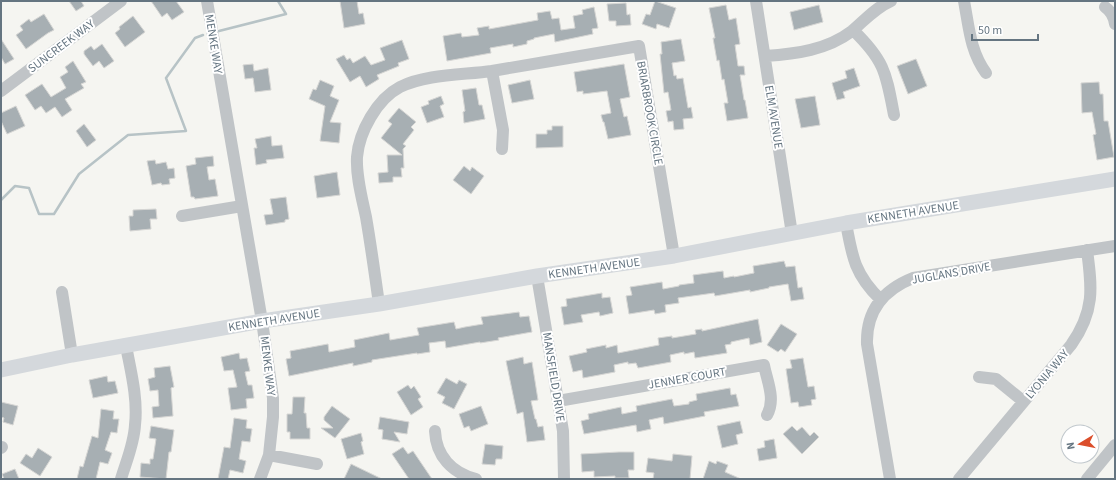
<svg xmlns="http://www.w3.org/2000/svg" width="1116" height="480" font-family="'Source Sans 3',sans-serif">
<rect width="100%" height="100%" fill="#f5f5f1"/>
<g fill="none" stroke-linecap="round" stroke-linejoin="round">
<path stroke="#b7c3c6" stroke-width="2.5" d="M219 31 286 14 278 1
M1 200 15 186 29 188 39 214H54L79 174 128 135 186 131 166 78 195 38 203 35"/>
</g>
<path fill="#a7afb3" stroke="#d6d6d4" d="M69 1H81L84 6 76 11Z
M151 1H176L184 12 172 20 167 13 162 17Z
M340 1H357L359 14 363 13 365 24 344 28Z
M655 1 676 8 669 28 657 24 656 29 642 24 646 14 650 15Z
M626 3 627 15 630 14 631 25 616 26V21H609L607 4Z
M726 5 729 20 736 18 740 44 735 45 738 66H744L745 75H740L744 100H745L748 118 727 121 724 103H728L724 79 722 80 719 60 717 61 713 38H715L709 8Z
M819 5 823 22 794 30 790 12Z
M594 7 598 28 592 29 593 34 555 42 554 34 534 38V39L527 41V44L513 47V44L490 48 491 53 447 61 443 36 461 33 462 37 479 35 477 28 489 26V29L500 27 538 20 537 13 550 11 552 19 559 18 561 30 575 28 573 16 583 14 582 10Z
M44 14 54 30 48 33 26 49 16 35 23 30 20 26 29 19 31 22Z
M133 16 145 32 125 47 115 33 120 29 119 27Z
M1 39 14 59 5 64 1 57Z
M681 39 685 61 672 63 674 76 676 75 677 79 683 78 688 108 691 107 693 118 683 119 684 129 674 130 673 121 668 122 666 111 671 110 668 92 664 93 660 54H662L661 42Z
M402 40 409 59 398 63 399 66 377 75 379 79 366 87 360 76 350 82 336 59 344 55 347 60 350 58 353 63 365 56 371 65 385 60 380 48Z
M102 44 114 61 104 68 99 61 93 66 84 54V51L91 46 94 50Z
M916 59 927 86 908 94 897 66Z
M73 61 86 82 81 84 84 88 65 99 72 110 62 117 55 107 46 113 41 106 35 110 25 95 42 84 51 97 66 88 60 77 68 72 65 67Z
M253 64 254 71 268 68 271 90 255 92 253 78 245 79 243 65Z
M624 64 630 97 620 99 624 117 627 116 631 135 608 139 604 122H603L601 115 611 113 607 91 583 94V91L577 92 574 72Z
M854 68 860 86 843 92 845 98 837 100 832 83 847 78 845 71Z
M320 80 334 86 330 96 339 100 330 122 341 123 339 143 320 141 325 106 309 99 313 89 316 90Z
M530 80 534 99 512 103 508 85Z
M1099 82 1100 94H1103L1104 121H1108L1114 157 1097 160 1093 135 1096 134 1092 112 1082 113 1081 83Z
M476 88 479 105H482L485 119 464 123 463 112 465 111 462 90Z
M441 96 444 104 440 106 444 117 427 123 421 107 429 104 428 101Z
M815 96 820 125 801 128 795 99Z
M16 106 25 126 7 134 1 121V113Z
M399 108 416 122 411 127 414 130 403 144 406 146 403 149 404 168H401L402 177H393V182L379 183 378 173 388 172 387 155H402L381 138 392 124 388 121Z
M84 124 96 140 87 147 76 131Z
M552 126H563V147L536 148V134H547V130H552Z
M271 136 272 146 282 145 284 158 266 160 267 163 256 165 254 148H257L255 139Z
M213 156 214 166 207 167 209 180 215 179 218 196 195 199 194 197H191L186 166 196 164 195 158Z
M155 160 156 164 166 162 168 169 174 168 175 178 169 179 170 184 162 185 161 183 152 185 147 161Z
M464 166 470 171 472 167 484 176 471 194 453 180Z
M337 172 340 195 317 198 314 176Z
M286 197 289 219 285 220V222L266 225 264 215 273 214 270 199Z
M156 209 157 219H150L151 229 130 231 129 216H133V210Z
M784 261 786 267 795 266 798 288 802 287 804 299 791 301 788 284 769 287V288L750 292V290L715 296 714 293 678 298 679 303 665 305 666 312 655 314 654 310 629 314 626 296 632 295 630 287 662 282 663 289 679 286V285L694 283 693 275 723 271 724 278 734 276V277L754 273 753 266Z
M602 293V298L610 297 613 313 600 316 599 312 581 315 583 322 564 325 561 307 567 306 566 299Z
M519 312 520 317 529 316 532 332 498 338 499 340 480 343V342L446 348 445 341 429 343 430 352 417 354V353L372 360V362L353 366V363L289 376 286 359 291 358 290 351 328 344 329 352 355 347 354 340 389 333 390 340 419 335 417 328 454 322 456 329 465 327 483 324 481 317Z
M758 319 762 342 750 345 749 338 731 342V344L725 345 727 353 695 358 694 352 684 354V352L670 355 671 362 638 368 636 363 628 364V362L614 365 615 372 583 378 582 370 573 372 569 356 587 352 586 349 606 345V348L617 345 618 353 659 345 658 338 672 336V338L696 334 695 330 702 329V331Z
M781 324 797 334 785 352 781 349 778 352 767 345Z
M239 353 240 359 247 358 250 371 245 372 248 385H252L254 398 246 399 247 408 231 410 228 388 237 387 233 370 224 371 221 357Z
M523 357 524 364 532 362 538 400 531 401 535 419H536L538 427 543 426 545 440 527 442 523 412 517 414 506 361Z
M803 358 808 387 814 386 816 399 811 400 812 405 799 407 798 402 791 403 786 369 792 368 790 360Z
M170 366 174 387 171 388 173 416 153 418 152 407 159 406 158 390 150 391 148 379 155 377 154 368Z
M107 376 108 382 115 381 118 393 93 398 89 380Z
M446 378 457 384 459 380 467 384 454 409 442 403 445 397 437 393Z
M408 385 411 389 414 386 421 397 418 399 423 407 411 415 397 392Z
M730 388 731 395 736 394 739 406 704 412 705 416 664 424 663 417 649 420 651 429 637 432 636 425 584 434 581 421 589 419 588 414 621 407 622 414 637 411 636 406 672 399 674 406 689 404V402L697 400 696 394Z
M293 397H305L304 413H306L307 428H310V439H290V432H287V414H292Z
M1 402 18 406 13 425 3 422 4 418 1 417Z
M332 406 350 419 335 438 321 428H333L324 420V417Z
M481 406 488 424 471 431 469 426 464 428 459 414Z
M101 409 114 411 113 419H119L117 433 111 432 105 450 112 453 108 464 100 462 96 479H77L80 466 83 467 92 436 98 438Z
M380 417 409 422 407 434 394 432 400 442 382 439 383 430 378 429Z
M234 418 247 420 246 428 252 429 250 442 242 441 239 459 246 461 243 473 230 470 228 479H218L224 447 230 448Z
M740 421 743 433 736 435 738 444 722 448 717 426Z
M151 426 174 430 171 452H169L166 479 140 477 141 463 150 464V459H153L156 439 149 438Z
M792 426 797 431 802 427 810 436 814 432 819 437 802 454 783 434Z
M361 433 363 441 361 442 364 454 347 459 341 439Z
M774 439 777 458 759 461 757 449 765 447 764 441Z
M485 444 503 446 502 459H496L495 465 482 464Z
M403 447 408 454 413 451 432 479H409L392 454Z
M38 448 52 457 40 476 20 463 26 454 32 458Z
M619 452H634V470H628L629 478H615V476L594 477V471L582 472 581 454Z
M673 454 692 456 690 479H653L654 473 646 472 648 458 672 461Z
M709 461 716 464 717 461 728 465 725 472 741 479H703Z
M351 464 382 479H344Z
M15 469 19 479H4L2 474Z"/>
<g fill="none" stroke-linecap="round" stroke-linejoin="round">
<path stroke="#c0c4c7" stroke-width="12" d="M207 1 262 321 273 398V417L269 455 260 479
M756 1 792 234
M964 1C969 27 970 51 986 73
M1105 7C1111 11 1114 17 1115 24
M853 30C885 61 886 73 894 115
M765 56C796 54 827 50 852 31 865 20 875 8 891 1
M492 71 503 130 502 149
M1 91 121 1
M182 216 242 206
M846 223C852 257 855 275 881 300
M537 276 563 431 564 479
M62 292 72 355
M379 304C375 275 371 246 366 217 362 198 356 177 357 157 359 132 377 99 400 87 426 74 463 75 492 71 541 63 590 54 639 46L674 256
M979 377 996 379 1023 401
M558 401 764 365C767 381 776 399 767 415
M435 431C436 456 452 473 476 479
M1 448 2 447
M269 455 317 464
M121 479C126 462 134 444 135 425 138 399 131 372 126 346
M890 479 867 344C866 311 883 290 913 278L1115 246
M959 479 1071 345C1095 311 1092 288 1087 250
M1087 479 1115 445"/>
<path stroke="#d4d8dc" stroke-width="15" d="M1 370 72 355 262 321 379 304 537 276 674 256 846 223 1115 179"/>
</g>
<g text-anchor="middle" stroke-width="4" stroke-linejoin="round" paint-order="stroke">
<g font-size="12" fill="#657581" stroke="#fff">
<text transform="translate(214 44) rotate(81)" y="4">MENKE WAY</text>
<text transform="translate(61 46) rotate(-37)" y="4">SUNCREEK WAY</text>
<text transform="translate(650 113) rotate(80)" y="4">BRIARBROOK CIRCLE</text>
<text transform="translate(774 117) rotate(81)" y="4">ELM AVENUE</text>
<text transform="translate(913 212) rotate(-9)" y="4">KENNETH AVENUE</text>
<text transform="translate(594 268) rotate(-8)" y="4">KENNETH AVENUE</text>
<text transform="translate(951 273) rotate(-10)" y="4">JUGLANS DRIVE</text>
<text transform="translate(274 320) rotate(-9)" y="4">KENNETH AVENUE</text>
<text transform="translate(268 366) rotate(83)" y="4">MENKE WAY</text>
<text transform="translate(1047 374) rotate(-50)" y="4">LYONIA WAY</text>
<text transform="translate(554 377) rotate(81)" y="4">MANSFIELD DRIVE</text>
<text transform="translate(687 378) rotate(-10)" y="4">JENNER COURT</text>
</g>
</g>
<rect width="1116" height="480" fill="none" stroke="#657581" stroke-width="4"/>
<g transform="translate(1080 444) rotate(260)"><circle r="19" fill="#ffffff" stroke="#c1c8cd"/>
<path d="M0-3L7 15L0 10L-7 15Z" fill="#db4e2b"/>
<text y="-6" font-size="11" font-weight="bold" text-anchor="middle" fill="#657581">N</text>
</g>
<path d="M972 34v6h66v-6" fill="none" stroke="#657581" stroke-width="2"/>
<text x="978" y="34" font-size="12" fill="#657581" stroke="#ffffff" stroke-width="3" paint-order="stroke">50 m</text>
</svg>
